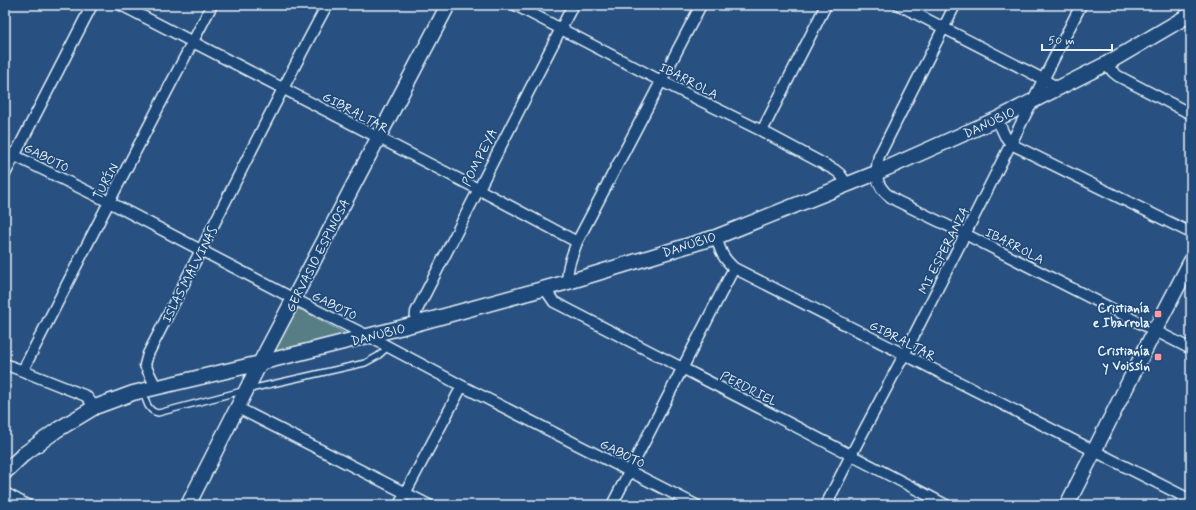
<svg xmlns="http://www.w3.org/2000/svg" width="1196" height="510" font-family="Mynerve,sans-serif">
<rect width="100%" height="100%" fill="#285181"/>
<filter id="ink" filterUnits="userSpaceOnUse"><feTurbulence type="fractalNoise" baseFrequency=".025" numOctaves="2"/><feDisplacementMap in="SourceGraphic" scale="8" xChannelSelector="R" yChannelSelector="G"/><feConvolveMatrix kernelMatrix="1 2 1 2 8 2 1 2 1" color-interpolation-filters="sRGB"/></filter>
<g filter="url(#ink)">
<path fill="#577e84" stroke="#a0b8be" d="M298 309 302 310 348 335 274 353 295 310Z"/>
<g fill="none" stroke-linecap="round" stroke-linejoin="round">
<defs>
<path id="lane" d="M250 389 365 363 378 356 388 347
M143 391C146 400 147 411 158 413L242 391"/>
<path id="street" d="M121 5 478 189 577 242
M515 5 661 81 762 131 835 170 840 174 847 184
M899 5 1043 79 1058 88
M955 5 879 156C873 177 878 191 897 201L965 234 1191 349
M1106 64 1113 72 1118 76 1191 114
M997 119 1005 136 1011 144 1191 233
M762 131 826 5
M5 151 109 202 294 299 368 336 462 386 696 505
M5 174 92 5
M716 237C721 252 722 257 734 268L1191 500
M568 282C566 268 572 256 577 242L701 5
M545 289 554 302 560 305C689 372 818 437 946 505
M415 324 416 312 420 304 573 5
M5 364 86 396 95 407
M23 370 109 202 212 5
M156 387 145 365 148 354C208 238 265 120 327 5
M238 408 429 505
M5 493 27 505
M399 505 462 386
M612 505 734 268
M826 505 851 455 904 355 1081 5"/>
<path id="secondary" d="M5 472 24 454 57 430 95 407 133 393 260 363 415 324 568 282 716 237 876 173 997 119 1106 64 1191 14
M188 505 260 363 448 5
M1067 505 1155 330 1191 261"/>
</defs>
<use href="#lane" stroke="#e8f1f8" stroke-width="8"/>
<use href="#street" stroke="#e8f1f8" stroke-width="13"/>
<use href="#secondary" stroke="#e8f1f8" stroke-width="17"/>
<use href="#lane" stroke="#1f4a7a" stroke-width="5"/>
<use href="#street" stroke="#1f4a7a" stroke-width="10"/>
<use href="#secondary" stroke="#1f4a7a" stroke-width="14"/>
</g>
</g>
<g fill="#ff9aa2" stroke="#1f4a7a" stroke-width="1.5">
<rect x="1154" y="310" width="8" height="8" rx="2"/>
<rect x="1154" y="353" width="8" height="8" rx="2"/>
</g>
<g text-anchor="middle" stroke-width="3.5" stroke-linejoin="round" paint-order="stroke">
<g font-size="13" fill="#e8f1f8" stroke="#1f4a7a">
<text transform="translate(689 80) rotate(27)" y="5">IBARROLA</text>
<text transform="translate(356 112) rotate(28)" y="5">GIBRALTAR</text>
<text transform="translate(989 122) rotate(-25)" y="5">DANUBIO</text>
<text transform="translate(47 157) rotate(27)" y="5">GABOTO</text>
<text transform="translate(479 157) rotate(-63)" y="5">POMPEYA</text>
<text transform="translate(105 181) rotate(-62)" y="5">TURÍN</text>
<text transform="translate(689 244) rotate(-18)" y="5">DANUBIO</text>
<text transform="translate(1015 245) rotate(27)" y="5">IBARROLA</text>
<text transform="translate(943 250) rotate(-63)" y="5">MI ESPERANZA</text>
<text transform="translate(317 255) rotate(-63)" y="5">GERVASIO ESPINOSA</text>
<text transform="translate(189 274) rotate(-63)" y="5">ISLAS MALVINAS</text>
<text transform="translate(335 305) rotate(27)" y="5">GABOTO</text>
<text transform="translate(378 334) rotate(-14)" y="5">DANUBIO</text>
<text transform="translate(903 340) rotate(27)" y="5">GIBRALTAR</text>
<text transform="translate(749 388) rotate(27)" y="5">PERDRIEL</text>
<text transform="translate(623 453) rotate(27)" y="5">GABOTO</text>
</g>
<g font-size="13" font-weight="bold" fill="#e8f1f8" stroke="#1f4a7a" text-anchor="end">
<text x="1150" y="312">Cristianía<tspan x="1150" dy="15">e Ibarrola</tspan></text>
<text x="1150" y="355">Cristianía<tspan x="1150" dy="15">y Voissín</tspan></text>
</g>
</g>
<rect width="1196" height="510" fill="none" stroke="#1f4a7a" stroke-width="20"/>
<rect x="10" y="10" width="1176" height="490" fill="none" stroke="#e8f1f8" stroke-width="1.5" filter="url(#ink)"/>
<path d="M1042 44v6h70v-6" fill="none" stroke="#e8f1f8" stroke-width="2"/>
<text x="1048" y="44" font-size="12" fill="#e8f1f8" stroke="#1f4a7a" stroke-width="3" paint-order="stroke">50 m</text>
</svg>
